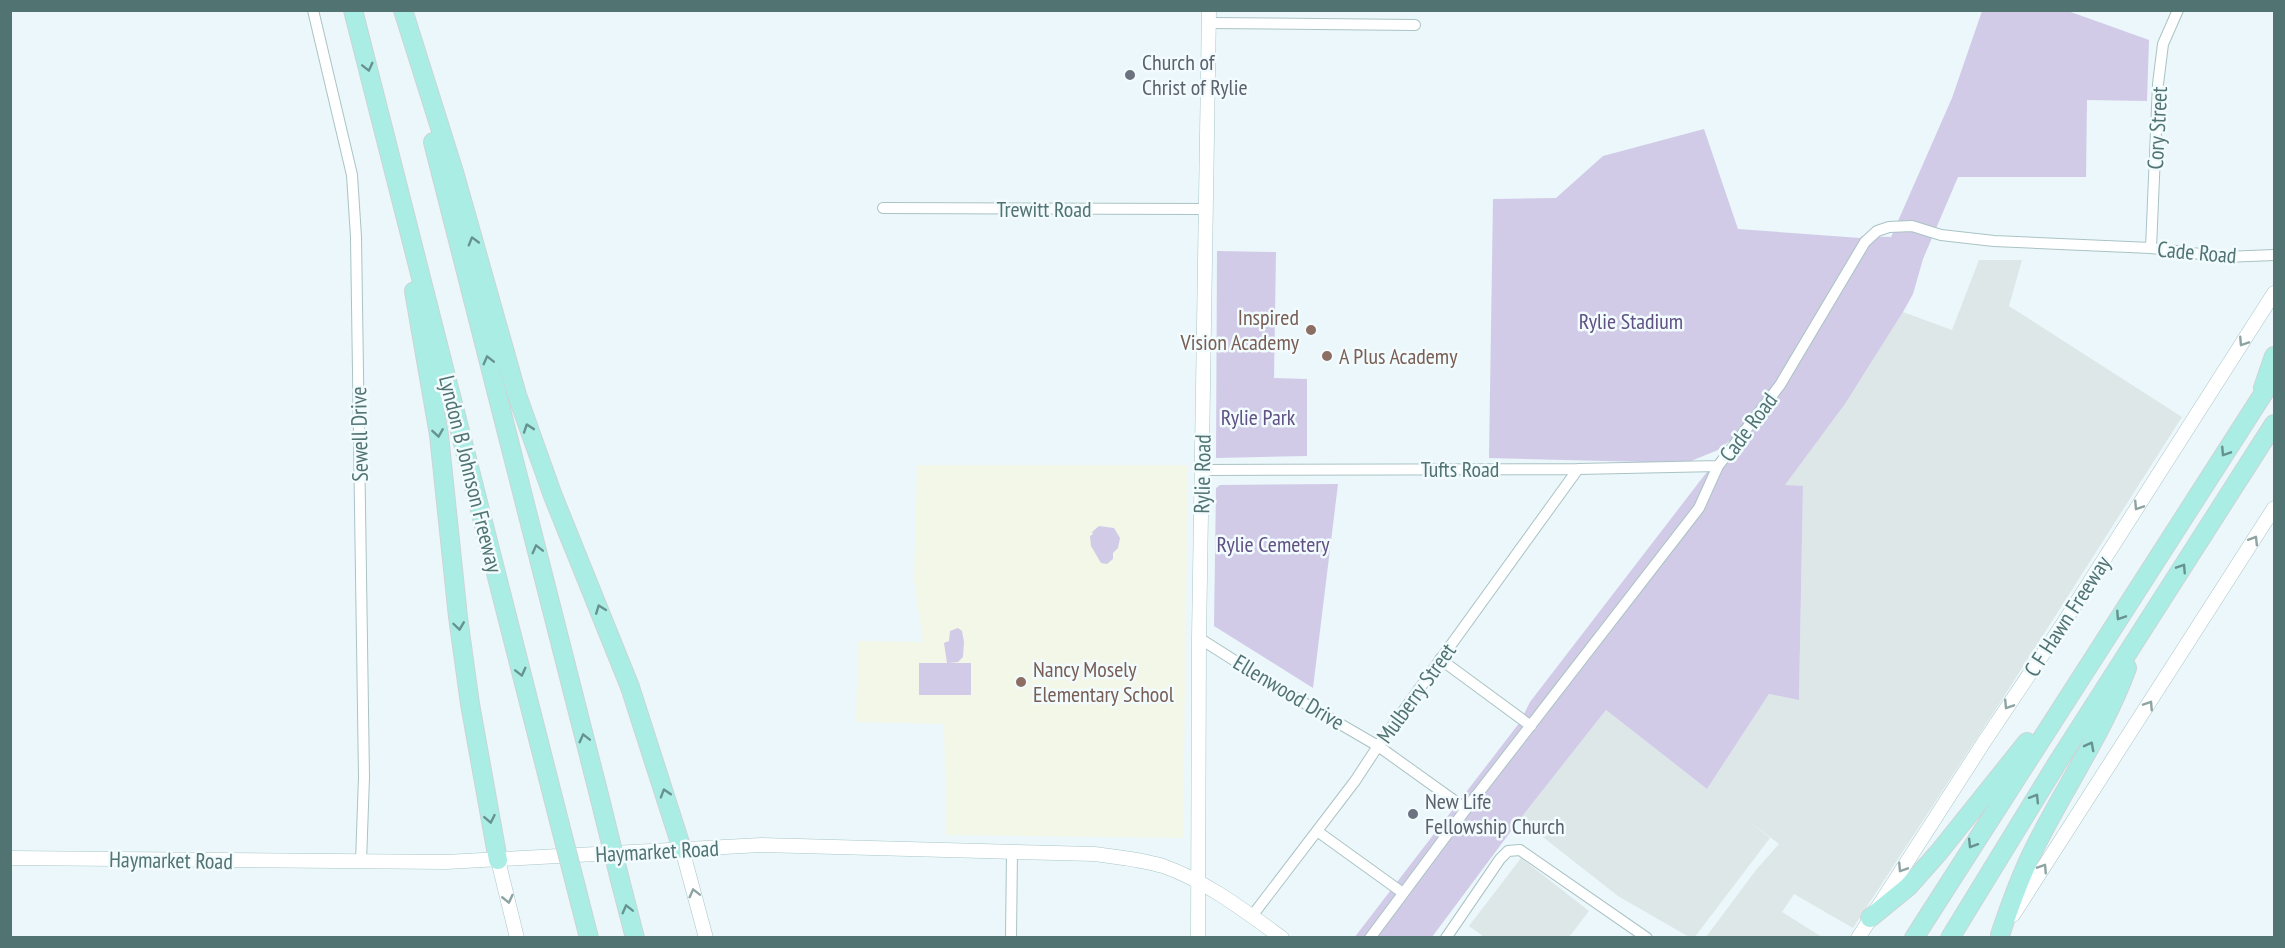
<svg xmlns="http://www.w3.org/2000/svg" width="2285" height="948" font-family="'PT Sans Narrow',sans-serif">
<rect width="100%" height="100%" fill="#ebf7fb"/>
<path fill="#dde7e8" d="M1979 260H2022L2009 306 2182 417 2003 698 1853 928 1794 894 1782 912 1822 937H1706L1756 870 1779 844 1746 819 1770 838 1694 938 1689 937 1618 896 1520 819 1606 710 1707 789 1769 694 1799 700 1803 486H1784L1845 404 1903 312 1952 330Z
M1521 858 1589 911 1569 937H1484L1469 926Z"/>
<path fill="#f3f7e8" d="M917 465H1188L1183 838 946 835 944 724 856 722 858 641 923 642 914 580Z"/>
<path fill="#d1cbe7" d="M1982 11H2068L2149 40 2147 101 2087 100 2086 177H1958L1923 259 1913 294 1903 312 1845 404 1785 485 1803 486 1799 700 1769 694 1707 789 1606 710 1520 819 1432 937 1354 938 1520 722 1530 702 1733 438 1718 450 1686 463 1489 458 1493 199 1556 198 1603 156 1704 129 1738 229 1860 238 1862 236 1891 237 1952 98Z
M1217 251 1276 252 1274 378 1307 379V456L1216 458Z
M1338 484 1313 688 1214 626 1216 488 1220 485Z
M1099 526 1114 528 1120 538 1118 548 1113 553V559L1107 564 1101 563 1091 546 1090 536 1093 534 1092 532Z
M958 628 962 631 964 642 963 657 958 662 949 663H971V695H919V663H947L944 643 949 641 950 631Z"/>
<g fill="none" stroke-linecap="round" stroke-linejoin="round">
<defs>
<path id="street" d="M313 10 352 175 356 237 364 777 361 862
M1209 23 1415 25
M883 208 1206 209
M2151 248 2158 84 2163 44 2178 10
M1202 470 1578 469 1718 466
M1199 638 1273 685 1378 746 1466 809
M1440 659 1531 726
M1317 831 1403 893
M1252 916 1355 781 1378 746 1578 469
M1011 938 1012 851
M1370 938 1466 809 1699 508 1718 466 1780 385 1865 242 1877 231 1889 227 1912 226 1941 235 1994 241 2151 248 2225 257 2274 255
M1446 938 1500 859 1508 851 1520 850 1647 938"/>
<path id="secondary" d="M682 849 706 938
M10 858 446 862 761 845 1094 854C1117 857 1140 859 1163 866 1206 881 1245 911 1282 938
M498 860 517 938
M2013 915 2274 508
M1198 938 1199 638 1209 10
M1858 938 1984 742 2061 627 2274 293"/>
<path id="highway" d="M353 10 559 821
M403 10 454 172 517 395 553 496 630 687 682 849
M433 142 599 795
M414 291 439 435 458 617 470 704 498 860
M2263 388 2274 356
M620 880 635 938
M576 887 589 938
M1870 918 1908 887 1939 852 2027 742
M2000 935C2010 905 2020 877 2034 849 2064 788 2104 731 2127 668
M1914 938 2274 377
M1950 938 2056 765 2274 424"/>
</defs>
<use href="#street" stroke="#aac3c4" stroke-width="12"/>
<use href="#secondary" stroke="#a9c6c7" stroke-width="15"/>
<use href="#highway" stroke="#cbd5d5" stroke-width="20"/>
<use href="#street" stroke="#fff" stroke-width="10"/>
<use href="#secondary" stroke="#fff" stroke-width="14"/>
<use href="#highway" stroke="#aaede5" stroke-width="18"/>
<defs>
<path id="highway-bridge" d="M599 795 620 880
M559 821 576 887"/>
</defs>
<use href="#highway-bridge" stroke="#cbd5d5" stroke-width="20" stroke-linecap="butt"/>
<use href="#highway-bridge" stroke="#aaede5" stroke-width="18"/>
</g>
<defs><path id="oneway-chevron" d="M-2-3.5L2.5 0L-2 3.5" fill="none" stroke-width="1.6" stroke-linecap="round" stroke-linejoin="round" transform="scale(1.5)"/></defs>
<g stroke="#67928f">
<use href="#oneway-chevron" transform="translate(368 67) rotate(76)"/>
<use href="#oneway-chevron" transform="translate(473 241) rotate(-106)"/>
<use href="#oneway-chevron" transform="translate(488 360) rotate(-104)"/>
<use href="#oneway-chevron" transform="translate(528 428) rotate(-109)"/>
<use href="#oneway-chevron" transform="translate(438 433) rotate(81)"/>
<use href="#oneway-chevron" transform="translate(2225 452) rotate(123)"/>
<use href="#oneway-chevron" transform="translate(537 549) rotate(-104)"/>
<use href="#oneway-chevron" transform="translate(2182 568) rotate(-57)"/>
<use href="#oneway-chevron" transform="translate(600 609) rotate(-111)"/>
<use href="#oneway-chevron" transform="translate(2120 616) rotate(123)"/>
<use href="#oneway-chevron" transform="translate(459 626) rotate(82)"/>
<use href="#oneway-chevron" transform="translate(521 672) rotate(76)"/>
<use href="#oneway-chevron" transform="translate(584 738) rotate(-104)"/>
<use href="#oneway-chevron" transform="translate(2090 746) rotate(-62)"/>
<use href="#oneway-chevron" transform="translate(665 793) rotate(-107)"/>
<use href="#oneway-chevron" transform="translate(2035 798) rotate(-58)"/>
<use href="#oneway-chevron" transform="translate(490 819) rotate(79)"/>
<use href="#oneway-chevron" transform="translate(1972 844) rotate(122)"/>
<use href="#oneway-chevron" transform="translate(627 909) rotate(-104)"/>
</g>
<g stroke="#8ea4a3">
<use href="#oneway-chevron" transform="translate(2243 342) rotate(123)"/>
<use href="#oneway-chevron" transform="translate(2138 506) rotate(123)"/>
<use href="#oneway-chevron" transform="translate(2254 540) rotate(-58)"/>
<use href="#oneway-chevron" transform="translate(2008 705) rotate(123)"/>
<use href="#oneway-chevron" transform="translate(2149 705) rotate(-57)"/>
<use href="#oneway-chevron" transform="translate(1902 868) rotate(123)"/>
<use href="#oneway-chevron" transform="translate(2043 868) rotate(-57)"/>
<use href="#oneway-chevron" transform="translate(694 893) rotate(-104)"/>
<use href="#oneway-chevron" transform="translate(508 899) rotate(77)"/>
</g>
<g fill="#6b7280" stroke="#f2fbfd" stroke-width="2">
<circle cx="1130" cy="75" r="6"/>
<circle cx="1413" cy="814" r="6"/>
</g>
<g fill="#8d6e63" stroke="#f2fbfd" stroke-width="2">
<circle cx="1311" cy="330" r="6"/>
<circle cx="1327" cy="356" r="6"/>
<circle cx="1021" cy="682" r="6"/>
</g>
<g text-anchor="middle" stroke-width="5" stroke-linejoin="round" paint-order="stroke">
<g font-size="22" fill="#5b616d" stroke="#f2fbfd" text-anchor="start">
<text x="1142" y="70">Church of<tspan x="1142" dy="25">Christ of Rylie</tspan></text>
<text x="1425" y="809">New Life<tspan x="1425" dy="25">Fellowship Church</tspan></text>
</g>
<g font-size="22" fill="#517372" stroke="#f2fbfd">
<text transform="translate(2157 128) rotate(-87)" y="8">Cory Street</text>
<text x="1044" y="217">Trewitt Road</text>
<text transform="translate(2197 252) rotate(5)" y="8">Cade Road</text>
<text transform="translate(1748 427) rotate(-53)" y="8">Cade Road</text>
<text transform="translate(359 434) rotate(-91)" y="8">Sewell Drive</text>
<text x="1460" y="477">Tufts Road</text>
<text transform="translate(471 474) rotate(76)" y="8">Lyndon B Johnson Freeway</text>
<text transform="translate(1202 474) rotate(-89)" y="8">Rylie Road</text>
<text transform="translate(2067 616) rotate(-57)" y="8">C F Hawn Freeway</text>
<text transform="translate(1289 692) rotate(31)" y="8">Ellenwood Drive</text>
<text transform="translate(1416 693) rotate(-54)" y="8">Mulberry Street</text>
<text transform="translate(657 851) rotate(-3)" y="8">Haymarket Road</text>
<text transform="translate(171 860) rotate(1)" y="8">Haymarket Road</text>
</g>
<g font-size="22" fill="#785e54" stroke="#f2fbfd" text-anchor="start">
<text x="1299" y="325" text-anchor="end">Inspired<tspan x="1299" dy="25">Vision Academy</tspan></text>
<text x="1339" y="364">A Plus Academy</text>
<text x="1033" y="677">Nancy Mosely<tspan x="1033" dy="25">Elementary School</tspan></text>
</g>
<g font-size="22" fill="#605083" stroke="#f2fbfd">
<text x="1631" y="329">Rylie Stadium</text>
<text x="1258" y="425">Rylie Park</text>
<text x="1273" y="552">Rylie Cemetery</text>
</g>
</g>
<rect width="2285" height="948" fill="none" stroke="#517372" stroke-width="24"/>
</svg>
